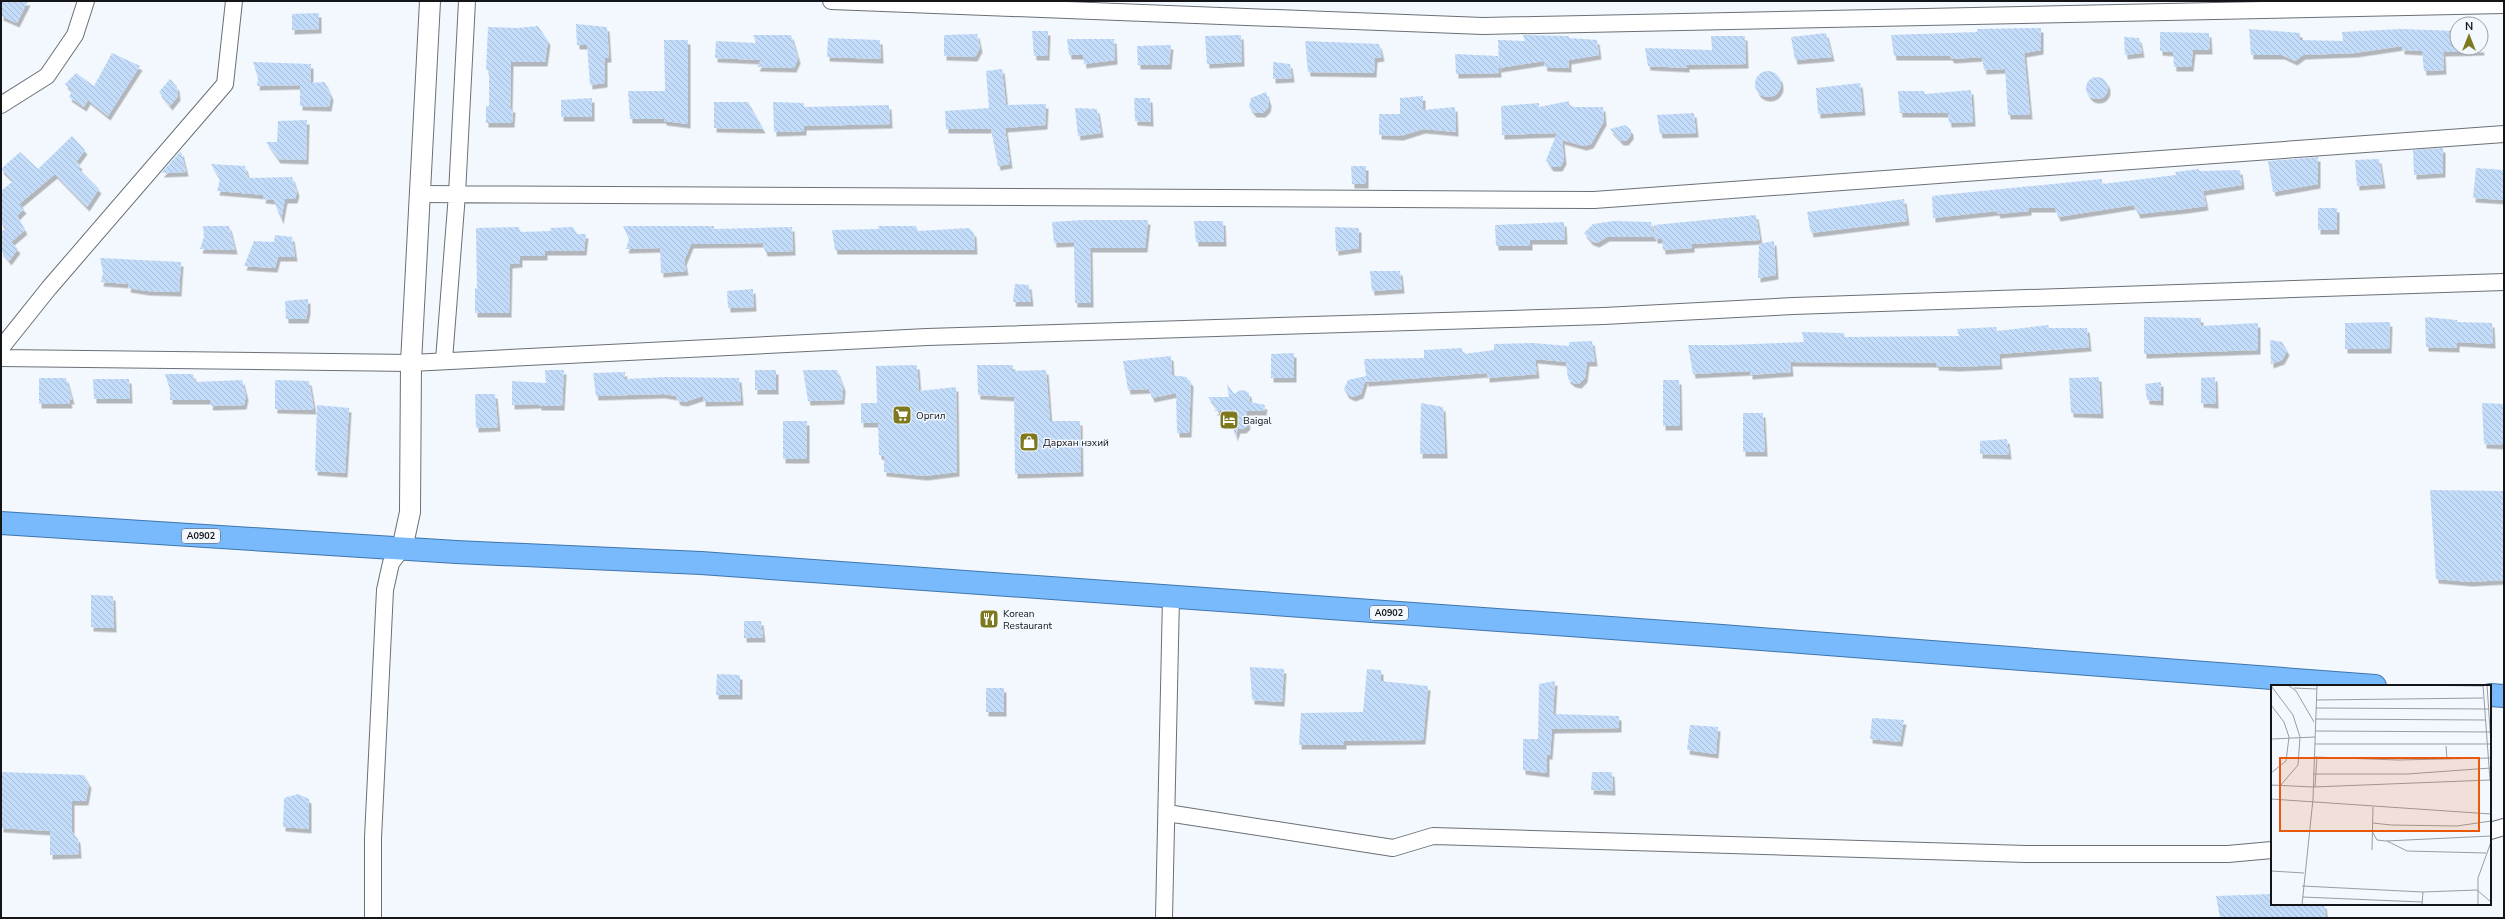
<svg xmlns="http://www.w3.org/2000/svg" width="2505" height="919" font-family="'Nunito Sans',sans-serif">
<defs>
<pattern id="building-back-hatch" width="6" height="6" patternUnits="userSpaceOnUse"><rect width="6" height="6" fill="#c2dcfa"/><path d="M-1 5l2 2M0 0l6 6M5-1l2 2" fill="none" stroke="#a6bcd6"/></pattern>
<filter id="shadow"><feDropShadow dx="2.5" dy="4.5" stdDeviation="0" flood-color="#0004"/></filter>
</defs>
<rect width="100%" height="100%" fill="#f3f8fe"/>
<path fill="url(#building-back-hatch)" filter="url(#shadow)" d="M1 1H28L17 23 1 16Z
M319 13V29L292 30V14Z
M576 24 607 27 609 58H605V83L590 85 587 45H577Z
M538 26 548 41 545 62H511L510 108H513L512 123H486V106H489V70H486L488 27 517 28Z
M2041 28V50L2024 53 2030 115H2008L2005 69 1984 70 1982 57 1952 59 1950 56H1894L1891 35 1977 32V29Z
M2249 29 2300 33V40L2343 41 2342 32 2401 29 2457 31V48H2481V46L2482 51 2443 52 2444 70 2424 71 2422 51 2402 50V46L2355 53 2303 55 2295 61 2282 55H2251Z
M1032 31H1048L1047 56H1034Z
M2160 32 2209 33 2210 50H2193L2191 67H2174L2173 52 2160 51Z
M1826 33 1832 57 1795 60 1791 37Z
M977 34 980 48 975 57 944 56V35Z
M753 35H791L798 59 794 68 757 67 761 60 715 58 716 41 756 43Z
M1241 35 1242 62 1207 64 1205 36Z
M1523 35 1569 36V38L1597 40 1599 55 1569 60V68L1545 67 1544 61 1499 68 1498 40 1525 41Z
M1711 36H1745L1746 64 1687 65V68L1648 66 1645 48 1712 50Z
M2124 37 2139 38 2142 53 2125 55Z
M828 38 880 40 881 59 827 57Z
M1067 39H1114L1115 60 1084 64 1083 55H1069Z
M664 40H688V124L664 121V119H630L628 91H665Z
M1305 41 1379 44 1382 57 1375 58 1374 73 1308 72Z
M1171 45 1169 65H1138L1137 46Z
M112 53 140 66 108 116 88 100 84 107 69 97 72 91 65 84 76 73 94 86Z
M1455 54 1498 56 1499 73 1456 74Z
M253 62 311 64V83L325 82 331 96 329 107 300 106V85L257 86 258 78Z
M1273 62 1290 64 1292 78 1273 79Z
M1002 69 1006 105 1046 104 1045 125 1005 128 1010 164 998 166 991 129H946L945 111 989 108 986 71Z
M1755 84a13 13 0 1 1 26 0a13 13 0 1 1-26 0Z
M2086 88a11 11 0 1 1 22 0a11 11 0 1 1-22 0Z
M170 79 177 87 178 96 170 106 159 92Z
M1860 83 1863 111 1818 114 1816 88Z
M1971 90 1973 122 1949 123 1948 113H1900L1898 91H1924L1925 94Z
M1266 92 1269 102 1268 108 1263 113H1254L1249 107 1251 98Z
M1423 96V110L1455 107 1456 132 1423 129 1401 136 1379 135V114H1400V98Z
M592 98V117H561V100Z
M1134 98H1150L1151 122 1135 121Z
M1569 101 1570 107H1603L1604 121 1591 144 1584 146 1562 140 1564 160 1560 167H1551L1546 160 1557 133 1502 135 1501 106 1539 103V107Z
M714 102H748L763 129 714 128Z
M773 102 804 103V107L889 105 890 124 804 126V131L774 132Z
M1075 108 1097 109 1101 133 1078 136Z
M1694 113 1696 133 1660 134 1657 115Z
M307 120 306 160 278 159 266 142H277L278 121Z
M1625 125 1631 130V135L1626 141H1621L1610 129Z
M72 136 85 150 76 162 80 165 78 168 99 189 87 207 55 174 19 204 24 209 17 216 25 230 11 242 18 249 9 261 1 251V232L6 228 1 223V191L13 181 1 169 20 152 38 169Z
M2443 148V173L2414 175 2413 150Z
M181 151 186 172 162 173V172Z
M2318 157V184L2273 192 2268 161Z
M2379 159 2383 184 2357 186 2355 160Z
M211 164 245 166 248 178 292 177 297 192 295 199H285L281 220 274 200 263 199 264 195 217 191 220 180Z
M1351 166H1366V184H1352Z
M2476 168 2504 170V200L2473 198Z
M2199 169V171L2240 170 2242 185 2203 191 2206 206 2185 209 2138 214 2134 205 2058 217 2055 208H2029V211L1998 214 1997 211 1933 218 1932 196 2102 179V184L2176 175 2175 172Z
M1904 199 1907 221 1811 233 1807 212Z
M2318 208H2337V230H2318Z
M1756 215 1760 240 1692 244V248L1663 250 1662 239H1655L1654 225Z
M1083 220H1148L1145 248H1090L1091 303H1075L1074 242 1054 243 1052 222Z
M1194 221H1223L1224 242H1196Z
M1614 221 1651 222 1654 237H1607L1597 243 1591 241 1584 233 1593 224Z
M1564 222 1565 240H1530V246H1496L1495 225Z
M203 226H229L235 250 200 249 204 237Z
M623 226H714V229L792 227 793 251 765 252 763 243 691 244 684 261 686 271 661 273 660 248 626 249 629 239Z
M878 226H916L918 231 969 228 974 233 975 250H835L832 230 879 229Z
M519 227 520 232 551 231 550 228 573 227 577 234H586L584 251H545V256H520V263L510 264 509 313H475V288L477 289 476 228Z
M1335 227 1359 228V248L1336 251Z
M275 235 292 237 295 257H278L275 268 244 266 254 241 274 242Z
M1774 241 1776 275 1758 278 1759 244Z
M100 258 181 262 179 292 147 291 128 288 129 284 101 282 103 273Z
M1370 271H1400L1402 289 1372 291Z
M1015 284 1029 285 1031 302H1013Z
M753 289 754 307 728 308 727 291Z
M308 299V310L306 319H286L285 301Z
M2144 317 2201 318V326L2258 323V350L2144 354Z
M2425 317 2457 320V322L2492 323 2493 344 2457 342V348L2426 347Z
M2390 322 2389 349H2345V323Z
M2048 325 2049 328H2087L2089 347 1999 354 2000 365 1957 367 1936 366V363L1790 362 1791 372 1750 375V371L1693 374 1688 345H1727L1804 342 1802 332 1844 333 1845 337 1959 336 1957 329 1996 327 1997 331Z
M2270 340 2282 342 2287 351 2282 360 2271 364Z
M1592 341 1595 362H1587L1585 378 1579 384 1573 383 1568 379 1566 362 1535 359 1537 374 1487 378V373L1366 382V378L1361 394 1353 397 1347 394 1344 389 1348 380 1366 376 1364 359 1424 358V350L1462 348 1463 354 1494 350V344L1533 343 1569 346V342Z
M1294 353V378H1271V354Z
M1171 356 1172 375 1186 377 1191 382 1189 433H1177L1176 393 1152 398 1149 389 1128 390 1123 361Z
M917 365 919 391 956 387 957 472 925 476 884 472V456L879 455 878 423H861V403H877L876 366Z
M977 365H1013V371L1046 370 1050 421H1080L1081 472 1015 474 1014 397 978 395Z
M545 370H564L562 406H539V404L512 405V381L546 383Z
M755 370H776V390H755Z
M803 370H837L843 387 842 400 808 401Z
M625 372V379L667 377 739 378 741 401 703 402V396L685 402 678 401 676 396 663 394 596 396 593 373Z
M165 374H193L195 382 242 380 246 396 244 405 212 406 210 405 211 400H170V390Z
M2099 377 2101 414 2071 413 2069 378Z
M2215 377 2216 404 2201 403V378Z
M39 378H66L72 400H69L70 404H39Z
M93 379H129L130 399H94Z
M275 380 309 381 314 410 275 409Z
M1663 380H1679L1680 426H1663Z
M2161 382V401L2147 400 2145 384Z
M1227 384 1234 394 1240 390 1246 391 1249 393 1250 402 1265 405 1264 411H1246L1248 425 1244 429H1238L1235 437 1231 411H1214L1217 409 1208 397H1229Z
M475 394H495L498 427 476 428Z
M1421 403 1443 407 1445 454H1420Z
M2482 403 2504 404V445L2484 444Z
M317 405 349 408 345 473 315 471Z
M1743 413H1763L1765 452H1743Z
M783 421H807V459H783Z
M2007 439 2009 455 1980 454V441Z
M2430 490 2504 491V580L2470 582 2436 579Z
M91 595 113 596 114 628 91 627Z
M744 621H761L763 638H744Z
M1250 667 1284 669 1282 702 1252 700Z
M1367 669 1381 670V681L1428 686 1423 740 1344 741V745H1299L1301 713 1363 712Z
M717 674 740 675V695H716Z
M1555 681 1553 714 1619 716V728L1552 729 1550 755H1547V773L1523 770V739H1538L1539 684Z
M986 688H1004V712H986Z
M1872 718 1904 720 1900 742 1870 739Z
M1690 725 1718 727 1716 754 1687 750Z
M1 772 84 775 89 784 86 801H72V832L78 839 79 854 50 855V831L1 828Z
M1592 772H1612L1613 791 1591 790Z
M298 794 309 799V829L283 827 284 798Z
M2272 894V904H2324L2326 918H2220L2216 896Z"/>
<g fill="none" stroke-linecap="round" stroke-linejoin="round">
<defs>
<path id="minor" d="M831 1 1483 26 2504 5
M1 105 47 76 75 35 86 1
M420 194 1594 200 2504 134
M1 348 49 288 225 84 234 1
M1 358 411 363 927 337 1604 316 1793 306 2504 282
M444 360 457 194 467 1
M1167 813 1393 848 1433 836 2026 854H2228L2272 850
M2490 831 2504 827
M373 918V838L385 590 391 563 402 549
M1164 918 1171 597"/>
<path id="tertiary" d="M402 549 410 512 411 363 430 1"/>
<path id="trunk" d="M1 523 456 552 701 563 1722 636 2375 686
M2490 695 2504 696"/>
</defs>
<use href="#minor" stroke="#6a7076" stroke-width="18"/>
<use href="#tertiary" stroke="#6a7076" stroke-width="22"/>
<use href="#trunk" stroke="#3f75ac" stroke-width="24"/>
<use href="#minor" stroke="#fff" stroke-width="16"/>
<use href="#tertiary" stroke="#fff" stroke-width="20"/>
<use href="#trunk" stroke="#78bafc" stroke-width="22"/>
</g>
<defs>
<symbol id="supermarket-square" viewBox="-11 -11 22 22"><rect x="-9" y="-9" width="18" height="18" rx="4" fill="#7e791f" stroke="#f3f8fe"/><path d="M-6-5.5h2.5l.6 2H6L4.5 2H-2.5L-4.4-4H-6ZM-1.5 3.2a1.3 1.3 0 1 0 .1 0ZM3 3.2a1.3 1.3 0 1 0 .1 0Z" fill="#fff"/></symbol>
<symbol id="hotel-square" viewBox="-11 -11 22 22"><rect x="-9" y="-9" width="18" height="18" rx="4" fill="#7e791f" stroke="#f3f8fe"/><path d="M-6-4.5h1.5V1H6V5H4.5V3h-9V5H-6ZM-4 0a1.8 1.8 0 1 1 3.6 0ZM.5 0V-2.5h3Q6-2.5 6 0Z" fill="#fff"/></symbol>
<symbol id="shop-square" viewBox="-11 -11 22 22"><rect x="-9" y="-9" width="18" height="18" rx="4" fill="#7e791f" stroke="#f3f8fe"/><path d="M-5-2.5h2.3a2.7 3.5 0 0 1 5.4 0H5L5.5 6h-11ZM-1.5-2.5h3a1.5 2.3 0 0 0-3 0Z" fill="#fff"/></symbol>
<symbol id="restaurant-square" viewBox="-11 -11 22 22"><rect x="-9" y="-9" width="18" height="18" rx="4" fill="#7e791f" stroke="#f3f8fe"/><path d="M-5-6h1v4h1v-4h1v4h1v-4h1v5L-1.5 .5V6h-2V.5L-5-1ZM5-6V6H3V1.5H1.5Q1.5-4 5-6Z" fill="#fff"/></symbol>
</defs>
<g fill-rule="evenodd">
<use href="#supermarket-square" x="891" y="404" width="22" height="22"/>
<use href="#hotel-square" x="1218" y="409" width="22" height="22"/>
<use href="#shop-square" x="1018" y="431" width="22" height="22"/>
<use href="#restaurant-square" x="978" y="608" width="22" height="22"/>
</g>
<g text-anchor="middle" stroke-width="3" stroke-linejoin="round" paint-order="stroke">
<g fill="#f3f8fe" stroke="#56595d" stroke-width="1">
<rect x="182" y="529" width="38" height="14" rx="3"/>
<rect x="1370" y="606" width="38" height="14" rx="3"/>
</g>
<g font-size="9" font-weight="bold" fill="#131518">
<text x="201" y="539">A0902</text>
<text x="1389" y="616">A0902</text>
</g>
<g font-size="10" fill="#131518" stroke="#f3f8fe" text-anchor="start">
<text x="916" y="419">Оргил</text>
<text x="1243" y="424">Baigal</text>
<text x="1043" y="446">Дархан нэхий</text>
<text x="1003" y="617">Korean<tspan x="1003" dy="12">Restaurant</tspan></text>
</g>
</g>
<g transform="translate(2271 685)">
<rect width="220" height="220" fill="#f3f8fe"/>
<path fill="none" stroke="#999da2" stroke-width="1" d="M17 0 25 6 43 37M139 0 212 1M216 0 220 59M1 2 22 30 29 52 27 80 9 101M23 3 46 4M0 12 1 0M45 15 212 13M0 20 13 37 18 52 15 76 0 88M45 23 218 24M44 34 214 35M45 46 219 47M0 54 44 52M44 59H220M175 61 176 74M43 72 127 75 220 73M42 89H136L220 83M220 95V111M0 100 42 102 219 95 212 0M44 102 46 72M0 114 220 129M102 138 120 140 186 141 220 136M101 146 106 155 115 156 220 151M116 156 136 166 215 168M101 165 102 122M0 186 33 188M31 201 152 207 206 205 220 217M31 212 151 217M31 220 42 114 46 0M151 220 152 207M207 220V193L220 157"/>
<path fill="#e8590c" fill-opacity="0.15" stroke="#e8590c" stroke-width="2" d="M9 73H208V146H9Z"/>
<rect width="220" height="220" fill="none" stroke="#131518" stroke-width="2"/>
</g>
<rect width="2505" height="919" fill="none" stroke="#131518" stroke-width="4"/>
<g transform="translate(2469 36)"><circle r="19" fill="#f3f8fe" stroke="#999da2"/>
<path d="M0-3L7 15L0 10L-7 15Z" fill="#7e791f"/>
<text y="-6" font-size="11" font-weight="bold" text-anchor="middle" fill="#131518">N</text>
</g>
</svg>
